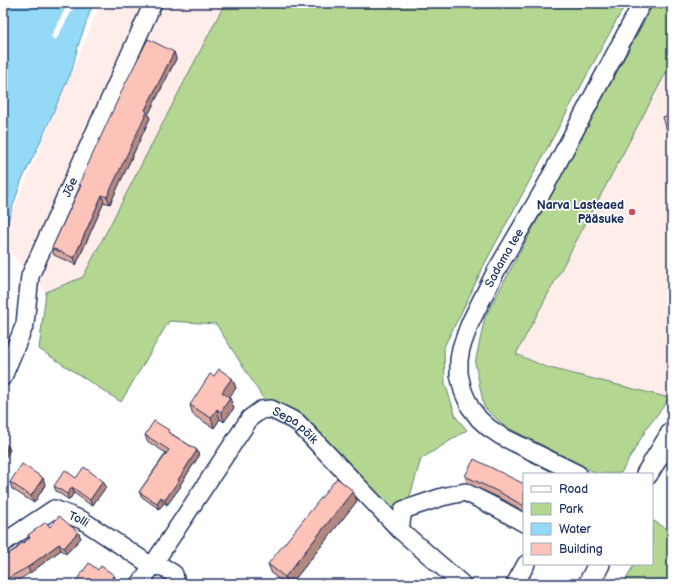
<svg xmlns="http://www.w3.org/2000/svg" width="675" height="587" font-family="'Balsamiq Sans',sans-serif">
<rect width="100%" height="100%" fill="#fff"/>
<filter id="ink" filterUnits="userSpaceOnUse"><feTurbulence type="fractalNoise" baseFrequency=".025" numOctaves="2"/><feDisplacementMap in="SourceGraphic" scale="8" xChannelSelector="R" yChannelSelector="G"/><feConvolveMatrix kernelMatrix="1 2 1 2 8 2 1 2 1" color-interpolation-filters="sRGB"/></filter>
<g filter="url(#ink)">
<path fill="#ffedea" d="M101 3H226L83 277 46 292 3 245V234Z
M672 68V395L670 398 546 367 516 354 668 69Z"/>
<path fill="#b3d691" stroke="#678278" d="M225 3H626L484 265 468 299 444 347 445 383 456 417 467 430 421 459 400 530 271 409 261 395 216 324 169 321 121 402 39 349 46 292 83 277Z
M654 3H672V68L668 69 516 354 546 367 670 398 647 428 621 473 598 474 503 425 484 407 475 363 485 317Z
M654 521 672 532V584H624L634 564H652V525Z"/>
<path fill="#94daf6" stroke="#6496b9" d="M3 3H93L78 46 72 70 38 147 21 182 7 224 3 229Z"/>
<path fill="#fff" d="M68 3H76L56 40 51 37Z"/>
<g fill="none" stroke-linecap="round" stroke-linejoin="round">
<defs>
<g id="minor">
<path id="s1" d="M3 377 25 324 30 276 153 3"/>
<path id="s2" d="M578 474 501 436 489 428 479 419 470 407 463 391 459 374V360L461 348 470 323 496 271 544 189 642 3"/>
<path d="M400 530 403 510 442 497 465 492 499 509 524 523"/>
<path id="s3" d="M3 543 54 509 82 520 152 566 140 584"/>
<path id="s4" d="M176 584 174 574 163 567 152 566 250 418 261 410 271 409 297 422 400 530 462 584"/>
<path d="M515 584 526 564"/>
</g>
<path id="tertiary" d="M647 474 672 433
M589 584 599 564"/>
</defs>
<use href="#minor" stroke="#1b2f5e" stroke-width="20"/>
<use href="#tertiary" stroke="#1b2f5e" stroke-width="24"/>
<use href="#minor" stroke="#fff" stroke-width="17"/>
<use href="#tertiary" stroke="#fff" stroke-width="21"/>
</g>
<path fill="#daa89e" stroke="#1b2f5e" d="M174 52 176 59 148 115 150 118 110 204 104 202 76 265 54 255 52 248 80 186 79 184Z
M672 114V140L670 141 668 134Z
M232 378 236 388 229 397 234 408 224 422 220 419 214 428 193 415 190 405Z
M170 433 197 450 199 456 180 485 181 486 167 505 164 503 159 509 142 497 139 492 166 453 147 441 145 435Z
M465 476 524 484V512L504 500 467 483Z
M43 478 45 485 34 503 12 489 10 482Z
M76 478 103 481 106 487 92 506 74 493 69 500 56 491 54 486Z
M357 501 291 584H285L272 574 268 564Z
M50 527 78 532 81 538 66 554 61 550 30 573 12 584H3V557L17 548V547L29 539 28 535Z"/>
<path fill="#b28881" stroke="#1b2f5e" d="M174 52 176 59 148 115 150 118 110 204 107 197 145 110Z
M102 195 104 202 76 265 74 258Z
M232 378 236 388 226 402 222 392Z
M230 398 234 408 224 422 221 412Z
M217 409 220 419 214 428 211 418Z
M8 446 10 450 3 461V456Z
M197 450 199 456 180 485 181 486 167 505 165 500Z
M43 478 45 485 34 503 31 496Z
M103 481 106 487 92 506 90 500Z
M72 487 74 493 69 500 67 494Z
M353 491 357 501 291 584H287L285 577Z
M161 497 164 503 159 509 157 503Z
M78 532 81 538 66 554 64 548Z
M59 544 61 550 30 573 28 567Z
M114 575 117 584H108Z"/>
<path fill="#fec3b8" stroke="#1b2f5e" d="M148 39 174 52 145 110 147 112 107 197 102 195 74 258 52 248 81 185 79 184 125 84Z
M672 114V133L668 134 663 117Z
M219 369 232 378 222 392 230 398 221 412 217 409 211 418 190 405 210 374 214 376Z
M154 421 169 430 168 432 197 450 178 480H179L165 500 161 497 157 503 139 492 169 450 145 435Z
M3 443 8 446 3 456Z
M474 459 524 484V506L501 493 465 476Z
M22 464 43 478 31 496 10 482Z
M84 467 103 481 90 500 72 487 67 494 54 486 65 470 76 478Z
M337 478 353 491 285 577 268 564Z
M59 516 78 532 64 548 59 544 28 567 3 581V557L18 548 17 547 30 538 28 535 46 522 50 527Z
M89 563 98 570 101 566 114 575 108 584H74Z"/>
</g>
<circle fill="#d1495b" stroke="#fff" stroke-width="1.5" cx="632" cy="212" r="4"/>
<g text-anchor="middle" stroke-width="3.5" stroke-linejoin="round" paint-order="stroke">
<g font-size="12" fill="#1b2f5e" stroke="#fff">
<text dy="4" stroke="none"><textPath href="#s1" startOffset="203">Jõe</textPath></text>
<text dy="4" stroke="none"><textPath href="#s2" startOffset="290">Sadama tee</textPath></text>
<text dy="4" stroke="none"><textPath href="#s4" startOffset="265">Sepa põik</textPath></text>
<text dy="4" stroke="none"><textPath href="#s3" startOffset="88">Tolli</textPath></text>
</g>
<g font-size="12" font-weight="bold" fill="#1b2f5e" stroke="#fff" text-anchor="end">
<text x="624" y="209">Narva Lasteaed<tspan x="624" dy="14">Pääsuke</tspan></text>
</g>
</g>
<rect width="675" height="587" fill="none" stroke="#fff" stroke-width="16"/>
<rect x="8" y="8" width="659" height="571" fill="none" stroke="#1b2f5e" stroke-width="1.5" filter="url(#ink)"/>
<rect x="523" y="473" width="130" height="92" fill="#ffffff" stroke="#a4acbf"/>
<rect x="531" y="486" width="20" height="6" fill="#ffffff" stroke="#a4acbf"/>
<text x="559" y="493" font-size="12" fill="#1b2f5e">Road</text>
<rect x="531" y="503" width="20" height="12" fill="#b3d691" stroke="#a4acbf"/>
<text x="559" y="513" font-size="12" fill="#1b2f5e">Park</text>
<rect x="531" y="523" width="20" height="12" fill="#94daf6" stroke="#a4acbf"/>
<text x="559" y="533" font-size="12" fill="#1b2f5e">Water</text>
<rect x="531" y="543" width="20" height="12" fill="#fec3b8" stroke="#a4acbf"/>
<text x="559" y="553" font-size="12" fill="#1b2f5e">Building</text>
</svg>
